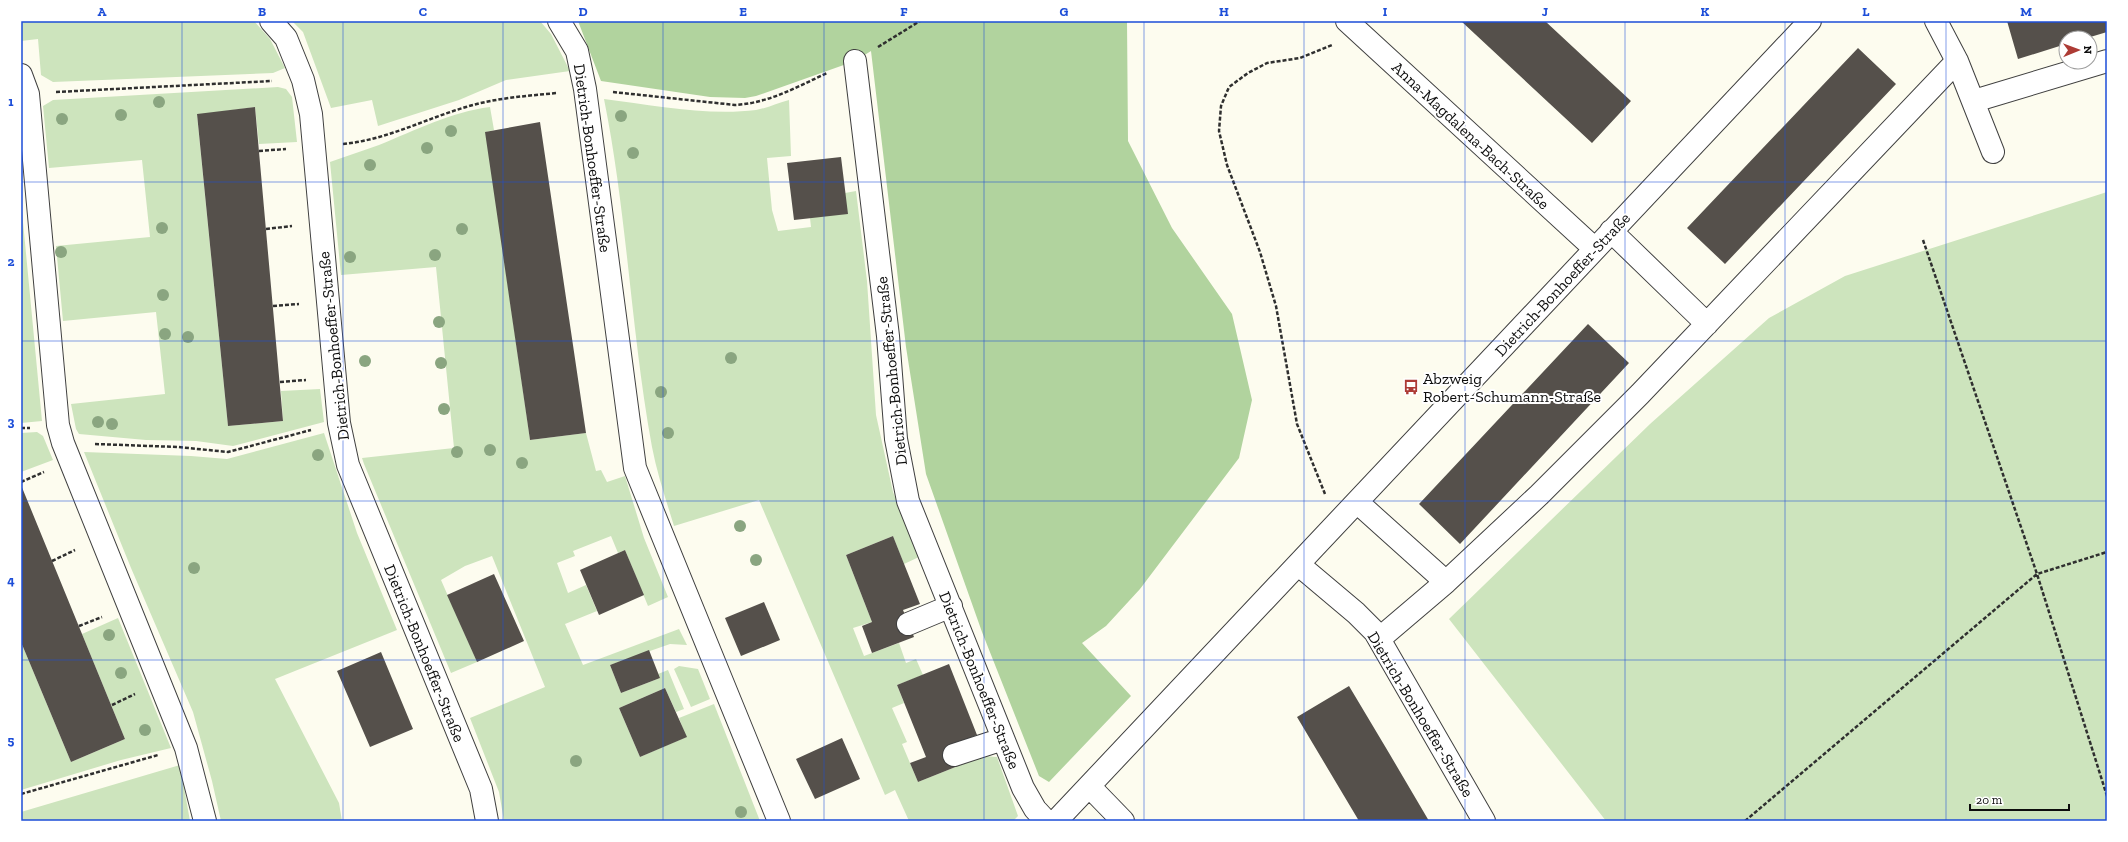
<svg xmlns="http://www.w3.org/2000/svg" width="2128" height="842" font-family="'Zilla Slab',serif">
<rect width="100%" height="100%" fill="#fdfcef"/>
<path fill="#cde4bd" d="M21 21H254L270 39 285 68 273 73 53 82 41 75 38 39 21 41Z
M292 21H540L551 34 570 71 506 80 459 100 378 126 372 100 331 108 303 32Z
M278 87 286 89 292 97 297 142 259 144 255 107 197 115 228 426 283 421 281 391 320 389 324 422 233 446 196 441 146 440 79 434 76 429 71 404 165 394 156 312 63 321 56 246 150 237 142 160 49 168 43 106 53 100Z
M604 99C653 105 707 116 756 110 767 108 778 103 789 100L791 156 767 158 772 210 778 231 811 227 810 218 845 193 856 191 867 281 876 415 893 492 919 557 904 564 893 536 846 555 872 622 853 628 864 656 899 643 906 663 916 659 923 675 897 685 904 703 892 708 907 742 902 744 918 782 983 756 997 757 1018 816 1013 821H909L895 790 885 795 759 500 674 526C666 500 657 473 652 447 631 332 627 213 604 99Z
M490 107 494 130 486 132 530 440 586 433 596 471 601 470 607 482 625 476 644 538 668 597 648 606 625 550 618 553 611 536 573 551 575 556 557 563 568 593 586 585 597 611 565 624 583 665 679 629 687 645 670 644 610 665 621 693 660 678 658 674 668 670 684 709 676 712 665 688 619 708 640 757 686 737 679 718 714 704 760 821H504L499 792 470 718 545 687 492 556 465 566 441 580 477 662 451 673 364 464 362 458 454 448 436 267 341 275 330 162C346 156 363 151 379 145 416 130 451 112 490 107Z
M2107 192V821H1606L1449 619 1650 424 1769 318 1845 276Z
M21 201 42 421 21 423Z
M37 432 43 436 53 460 21 472V433Z
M324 433 357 533 397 630 275 679 339 803 342 821H221L212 781 193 712 131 568 84 452 191 456 227 459Z
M118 618 171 748 121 760 21 790V642L71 762 125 739 82 634Z
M679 666 698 669 710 699 691 707 674 669Z
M180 765 190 821H21V812Z"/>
<path fill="#b1d39e" d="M578 21H1127L1128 141 1172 228 1232 314 1252 400 1239 458 1140 589 1106 626 1082 643 1131 696 1049 782 1039 776 982 632 926 474 906 347 871 51 855 61 756 96 745 98 710 97 601 81Z"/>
<path fill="#55504b" d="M1461 21H1545L1631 101 1592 143Z
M2007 21H2107V32L2087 38H2066V44L2018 59Z
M1858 48 1896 84 1725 264 1687 228Z
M255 107 283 421 228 426 197 114Z
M540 122 586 433 530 440 485 132Z
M841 157 848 214 794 220 787 163Z
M1588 324 1629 363 1460 544 1419 504Z
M21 485 125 739 71 762 21 642Z
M893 536 920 604 903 610 914 637 872 653 862 626 872 622 846 555Z
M625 550 644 595 599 615 580 570Z
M494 574 524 641 477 662 447 595Z
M764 602 780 640 741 656 725 618Z
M649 650 660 678 621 693 610 665Z
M381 652 413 729 370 747 337 671Z
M949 664 977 735 950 746 958 766 918 782 910 763 926 757 897 685Z
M1349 686 1389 753 1429 821H1359L1297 717Z
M665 688 687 737 640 757 619 708Z
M842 738 860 779 815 799 796 759Z"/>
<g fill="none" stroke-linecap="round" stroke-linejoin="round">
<defs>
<path id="minor" d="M271 21 286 38 303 80 311 114 339 423 348 465 481 789 487 821
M559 21 577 51 585 89 635 468 779 821
M1347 21 1595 249
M1936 21 1957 61 1993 152
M855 61 888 336 896 439 908 501 1023 788 1035 809 1046 821
M21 75 28 94 58 425 63 443 186 748 205 821
M1974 101 2107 61
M1611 231 1707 324
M1357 502 1446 582
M1299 565 1356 613 1375 632 1484 821
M908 624 951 606
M1379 639 1446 582 1539 495 1640 394 1957 61
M954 755 1003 739
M1089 786 1123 821
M1056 821 1810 21"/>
</defs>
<use href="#minor" stroke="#404040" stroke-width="24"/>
<path stroke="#2f2f2f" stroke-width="2.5" stroke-dasharray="4 2" stroke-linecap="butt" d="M878 47 920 21
M56 92 272 81
M613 92 735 105C769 103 797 87 827 73
M343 144C386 140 425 119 466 107 495 98 526 96 557 93
M259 151 286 149
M266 229 292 226
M1923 240 2037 574 2107 796
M273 306 299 304
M280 382 306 380
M21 428H30
M95 444 178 447 228 452 311 430
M21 482 44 472
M1325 494 1297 424 1276 306 1260 252 1227 165 1219 131 1221 106 1229 87 1248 73 1267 63 1300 58 1332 45
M52 561 75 550
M79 626 102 617
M112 705 135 694
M21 794 158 755
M1745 821 2037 574 2107 552"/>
<use href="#minor" stroke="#fff" stroke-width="22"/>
</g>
<g fill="#8aa580">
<circle cx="159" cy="102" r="6"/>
<circle cx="121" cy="115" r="6"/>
<circle cx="621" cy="116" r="6"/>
<circle cx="62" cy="119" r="6"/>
<circle cx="451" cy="131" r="6"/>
<circle cx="427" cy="148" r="6"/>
<circle cx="633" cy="153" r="6"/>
<circle cx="370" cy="165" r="6"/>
<circle cx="162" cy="228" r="6"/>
<circle cx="462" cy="229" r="6"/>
<circle cx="61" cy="252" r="6"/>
<circle cx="435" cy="255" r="6"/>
<circle cx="350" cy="257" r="6"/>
<circle cx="163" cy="295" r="6"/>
<circle cx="439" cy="322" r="6"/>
<circle cx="165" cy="334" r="6"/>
<circle cx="188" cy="337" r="6"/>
<circle cx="731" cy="358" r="6"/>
<circle cx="365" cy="361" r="6"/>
<circle cx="441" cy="363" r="6"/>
<circle cx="661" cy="392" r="6"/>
<circle cx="444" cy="409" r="6"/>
<circle cx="98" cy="422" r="6"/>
<circle cx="112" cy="424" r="6"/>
<circle cx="668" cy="433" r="6"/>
<circle cx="490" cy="450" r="6"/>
<circle cx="457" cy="452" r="6"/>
<circle cx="318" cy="455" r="6"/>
<circle cx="522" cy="463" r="6"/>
<circle cx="740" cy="526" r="6"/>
<circle cx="756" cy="560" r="6"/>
<circle cx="194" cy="568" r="6"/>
<circle cx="109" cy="635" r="6"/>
<circle cx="121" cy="673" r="6"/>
<circle cx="145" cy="730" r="6"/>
<circle cx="576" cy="761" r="6"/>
<circle cx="741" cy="812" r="6"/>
</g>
<path fill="none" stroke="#1d4ed8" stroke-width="1" stroke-opacity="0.55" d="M182 21V821M343 21V821M503 21V821M663 21V821M824 21V821M984 21V821M1144 21V821M1304 21V821M1465 21V821M1625 21V821M1785 21V821M1946 21V821M21 182H2107M21 341H2107M21 501H2107M21 660H2107"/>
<defs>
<symbol id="bus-bare" viewBox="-9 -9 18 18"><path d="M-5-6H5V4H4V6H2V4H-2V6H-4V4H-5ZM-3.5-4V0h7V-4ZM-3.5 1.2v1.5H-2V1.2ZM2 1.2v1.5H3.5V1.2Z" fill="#ad3b35" stroke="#fff" stroke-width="2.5" paint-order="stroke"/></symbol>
</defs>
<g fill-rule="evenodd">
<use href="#bus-bare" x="1400" y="376" width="22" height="22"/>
</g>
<g text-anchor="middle" stroke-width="4" stroke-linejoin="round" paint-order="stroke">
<g font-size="16" fill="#0d0d0d" stroke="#fff">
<text transform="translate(1471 135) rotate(43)" y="6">Anna-Magdalena-Bach-Straße</text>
<text transform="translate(593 158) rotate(82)" y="6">Dietrich-Bonhoeffer-Straße</text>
<text transform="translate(1562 284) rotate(-47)" y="6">Dietrich-Bonhoeffer-Straße</text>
<text transform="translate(333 346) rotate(-96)" y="6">Dietrich-Bonhoeffer-Straße</text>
<text transform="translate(891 371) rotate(-96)" y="6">Dietrich-Bonhoeffer-Straße</text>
<text transform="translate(425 653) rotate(68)" y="6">Dietrich-Bonhoeffer-Straße</text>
<text transform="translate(980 680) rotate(68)" y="6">Dietrich-Bonhoeffer-Straße</text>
<text transform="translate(1421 714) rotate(59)" y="6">Dietrich-Bonhoeffer-Straße</text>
</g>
<g font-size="16" fill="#0d0d0d" stroke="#fff" text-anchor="start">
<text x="1423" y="384">Abzweig<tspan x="1423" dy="18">Robert-Schumann-Straße</tspan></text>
</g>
</g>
<rect width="2128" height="842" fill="none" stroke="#ffffff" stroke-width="44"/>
<g transform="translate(2078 50) rotate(89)"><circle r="19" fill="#ffffff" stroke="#9e9e9e"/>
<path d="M0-3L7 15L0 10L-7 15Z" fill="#ad3b35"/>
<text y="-6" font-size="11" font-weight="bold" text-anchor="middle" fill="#0d0d0d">N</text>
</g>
<path d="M1970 804v6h99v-6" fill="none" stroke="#0d0d0d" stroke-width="2"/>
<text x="1976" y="804" font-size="12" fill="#0d0d0d" stroke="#ffffff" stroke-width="3" paint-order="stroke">20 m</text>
<rect x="22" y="22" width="2084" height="798" fill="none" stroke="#1d4ed8" stroke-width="1.5"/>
<g font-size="13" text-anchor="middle" font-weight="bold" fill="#1d4ed8">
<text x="102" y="16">A</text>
<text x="262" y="16">B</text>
<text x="423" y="16">C</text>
<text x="583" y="16">D</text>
<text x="743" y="16">E</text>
<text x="904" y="16">F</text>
<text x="1064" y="16">G</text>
<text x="1224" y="16">H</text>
<text x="1385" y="16">I</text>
<text x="1545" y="16">J</text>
<text x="1705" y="16">K</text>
<text x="1866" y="16">L</text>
<text x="2026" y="16">M</text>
<text x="11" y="106">1</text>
<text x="11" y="266">2</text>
<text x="11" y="426">3</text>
<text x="11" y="585">4</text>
<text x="11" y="745">5</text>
</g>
</svg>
